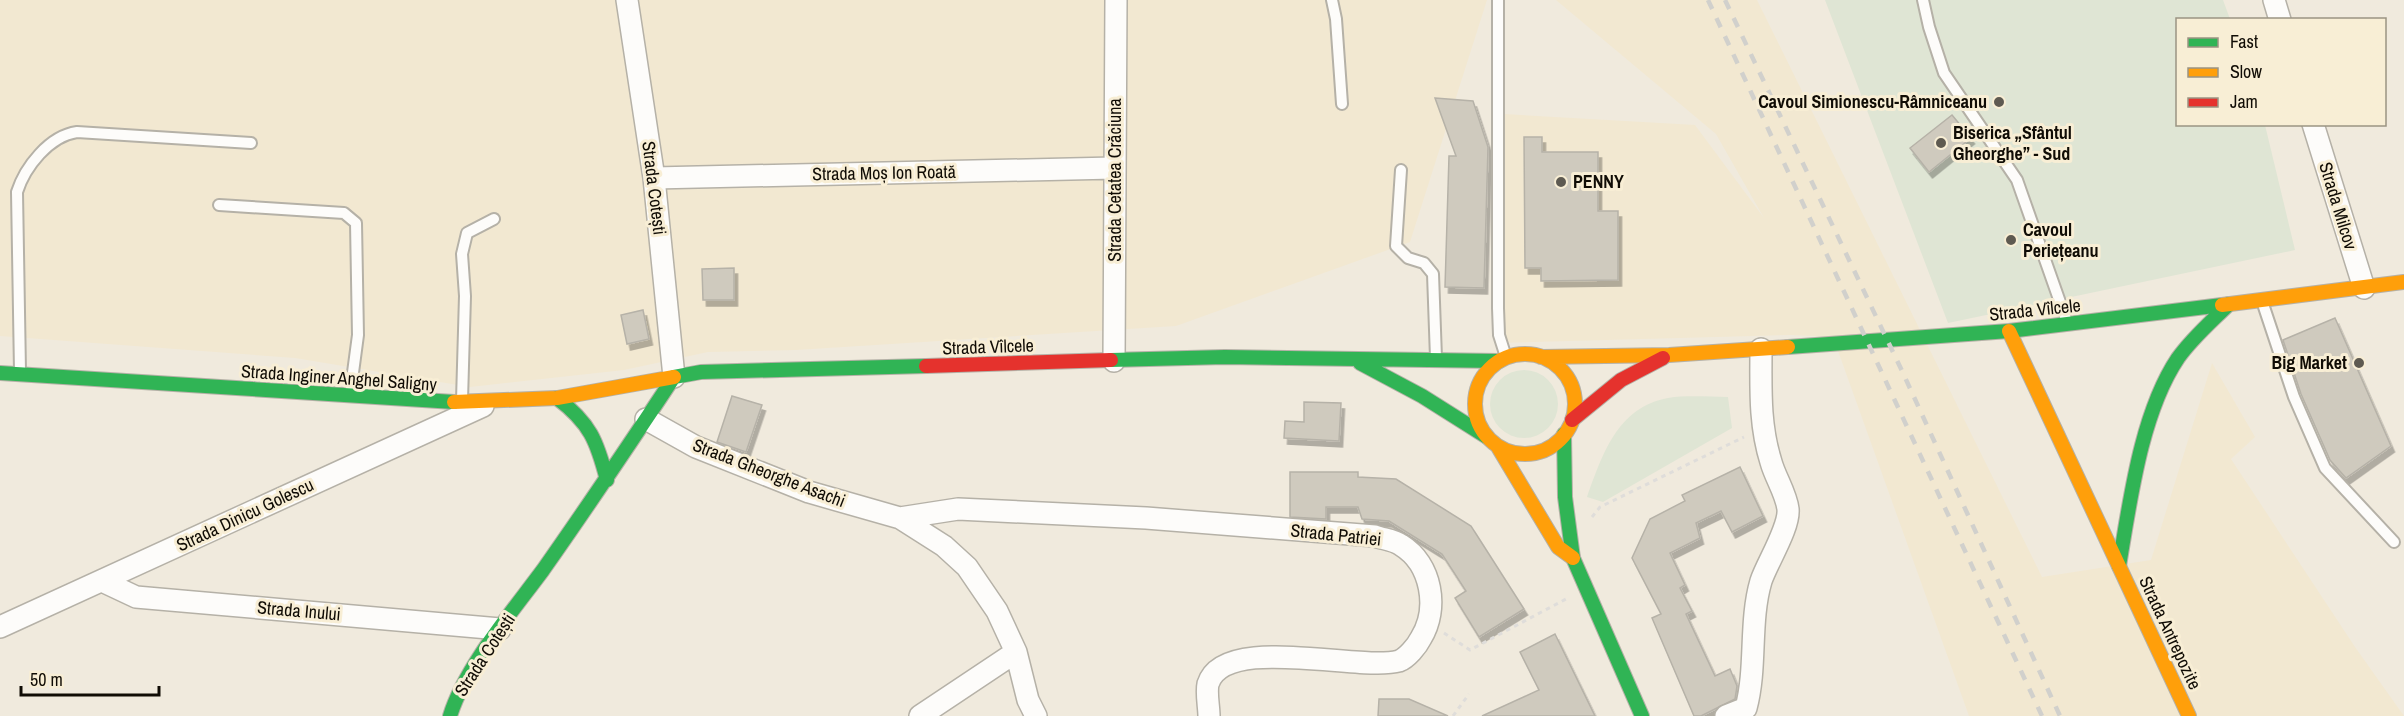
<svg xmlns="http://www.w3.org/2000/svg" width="2404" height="716" font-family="'Archivo Narrow',sans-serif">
<defs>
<filter id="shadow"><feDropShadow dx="3.5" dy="6" stdDeviation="0" flood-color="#0004"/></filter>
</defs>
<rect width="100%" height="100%" fill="#f0eadd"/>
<path fill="#f2e8d1" d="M0 0H1487L1410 242 1176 326 796 350 708 352 624 370 470 387 295 358 0 336Z
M1556 0H1757L2042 577 2151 560 2212 363 2255 437 2231 459 2355 647 2404 716H1969L1833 337 1791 335 1494 343 1504 114 1695 125 1764 218 1716 134Z"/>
<path fill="#dfe5d4" d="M1825 0H2223L2230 19 2178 20V124L2265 125 2295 250 1948 323Z
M1490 404a34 34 0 1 1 68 0a34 34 0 1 1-68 0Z
M1728 397 1732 428 1603 502 1587 497C1602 456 1617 407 1668 398 1687 395 1709 397 1728 397Z"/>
<path fill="#cfcabe" stroke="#b6b2a8" stroke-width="1.5" filter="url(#shadow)" d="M1435 98 1473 101 1488 147 1484 288 1445 287 1449 156H1456Z
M1952 115 1971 138 1929 172 1910 148Z
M1524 137H1542V152H1598V211H1618V280L1541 281V268H1525Z
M734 268V300H703L702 269Z
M643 310 649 339 627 344 621 315Z
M2335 318 2391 446 2346 478 2330 460 2319 435 2301 394 2283 340Z
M732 396 762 405 746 452 717 442Z
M1304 402 1341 403 1339 441 1284 438 1285 421 1304 422Z
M1740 467 1763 516 1732 532 1721 511 1696 523 1700 538 1670 553 1685 585 1680 588 1692 611 1686 614 1715 676 1730 669 1737 686 1735 699 1701 716H1694L1652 618 1661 614 1632 558 1650 519 1685 501 1682 495Z
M1290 472H1358V477L1396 479 1471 526 1524 609 1479 637 1455 598 1466 591 1442 554 1389 521 1362 519 1358 507H1326V519L1290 517Z
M1555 634 1595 716H1482L1539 690 1520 652Z
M1379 699H1409L1448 716H1378Z"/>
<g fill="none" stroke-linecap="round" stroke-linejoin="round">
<defs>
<path id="lane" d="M1332 0 1336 19 1342 104
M1498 0V308L1499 335 1506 357
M1923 0 1929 27 1944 73 2017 180 2067 322
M1401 170 1396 246 1408 258 1424 263 1433 274 1436 358
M219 205 344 213 356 223 358 335 350 395
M2262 301 2294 397 2325 468 2394 542
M20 371 17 192C25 167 49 136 77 132L251 143
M462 400 465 296 462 254 467 233 494 219"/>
<path id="street" d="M627 0 654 178 674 377
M2274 0 2280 20
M2313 124 2364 288
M654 178 1114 168
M1114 361 1116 0
M646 419 696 447 809 492 900 518 944 546 967 567 997 611 1016 652 1028 700 1036 716
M900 518 958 509 1146 518 1375 536C1383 539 1394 540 1401 545 1432 564 1439 609 1421 638 1417 646 1407 658 1399 661 1359 672 1224 633 1208 684 1206 693 1209 707 1209 716
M102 581 136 597 500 629
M0 627 483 406
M920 716 1016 652
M1726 716 1746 708C1757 667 1749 622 1761 581 1767 563 1790 527 1788 509 1786 493 1775 477 1771 462 1759 424 1761 387 1761 349"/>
<path id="fast" d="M1788 347 2009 331 2222 305
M1111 360 1225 357 1499 361
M1360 363 1422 396 1487 437
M0 373 454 402
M557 398C590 423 597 441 607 480
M1564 434 1565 497 1573 558 1642 716
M2119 566C2130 501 2141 413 2178 358 2193 337 2211 322 2229 304
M450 716C465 667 512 612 543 570 588 506 631 442 674 377L701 372 926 366"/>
<path id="slow" d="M2222 305 2404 282
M2009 331 2189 716
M1475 404a50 50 0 1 1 100 0a50 50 0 1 1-100 0Z
M1541 357 1669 355 1788 347
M454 402 557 398 674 377
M1498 447 1558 547 1573 558"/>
<path id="jam" d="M926 366 1111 360
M1572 420 1621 380 1663 358"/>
</defs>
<use href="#lane" stroke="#b5b1a7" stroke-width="14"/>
<use href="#street" stroke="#b5b1a7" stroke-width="24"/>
<use href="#fast" stroke="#b5b1a7" stroke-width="16"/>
<use href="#slow" stroke="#b5b1a7" stroke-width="16"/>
<use href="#jam" stroke="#b5b1a7" stroke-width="16"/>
<path stroke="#dfddda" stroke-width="3" stroke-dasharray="4.5 4.5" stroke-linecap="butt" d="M1592 517 1600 507 1744 437
M1444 633 1470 650 1566 599
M1453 716 1469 694"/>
<use href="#lane" stroke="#fdfcfa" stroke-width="10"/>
<use href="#street" stroke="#fdfcfa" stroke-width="21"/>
<use href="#fast" stroke="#30b455" stroke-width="14"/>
<use href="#slow" stroke="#ff9f0a" stroke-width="14"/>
<use href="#jam" stroke="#e5322d" stroke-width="14"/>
<path stroke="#d1d0cc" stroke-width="4.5" stroke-dasharray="10 10" stroke-linecap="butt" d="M1708 0 2042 716
M1725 0 1903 373 2060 716"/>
</g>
<g fill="#5e5a51" stroke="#f8eed5" stroke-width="2">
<circle cx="1999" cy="102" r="6"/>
<circle cx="1941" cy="143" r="6"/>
<circle cx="1561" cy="182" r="6"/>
<circle cx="2011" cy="240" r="6"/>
<circle cx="2359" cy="363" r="6"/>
</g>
<g text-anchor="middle" stroke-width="6" stroke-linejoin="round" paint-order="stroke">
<g font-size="18" font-weight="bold" fill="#100c05" stroke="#f8eed5" text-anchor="start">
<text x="1987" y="108" text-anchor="end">Cavoul Simionescu-Râmniceanu</text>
<text x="1953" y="139">Biserica „Sfântul<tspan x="1953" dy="21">Gheorghe” - Sud</tspan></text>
<text x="1573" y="188">PENNY</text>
<text x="2023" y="236">Cavoul<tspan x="2023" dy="21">Periețeanu</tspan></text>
<text x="2347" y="369" text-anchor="end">Big Market</text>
</g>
<g font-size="18" fill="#100c05" stroke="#f8eed5">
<text transform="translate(884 173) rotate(-1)" y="6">Strada Moș Ion Roată</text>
<text transform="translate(1115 180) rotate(-90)" y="6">Strada Cetatea Crăciuna</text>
<text transform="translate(654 188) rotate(83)" y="6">Strada Cotești</text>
<text transform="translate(2338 206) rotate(73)" y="6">Strada Milcov</text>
<text transform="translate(2035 310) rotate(-6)" y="6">Strada Vîlcele</text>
<text transform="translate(988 347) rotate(-2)" y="6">Strada Vîlcele</text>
<text transform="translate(339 378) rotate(4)" y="6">Strada Inginer Anghel Saligny</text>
<text transform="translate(769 473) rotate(21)" y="6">Strada Gheorghe Asachi</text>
<text transform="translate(245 515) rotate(-25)" y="6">Strada Dinicu Golescu</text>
<text transform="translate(1336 535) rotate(6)" y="6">Strada Patriei</text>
<text transform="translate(299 611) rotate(5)" y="6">Strada Inului</text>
<text transform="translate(2170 633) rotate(65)" y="6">Strada Antrepozite</text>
<text transform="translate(485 655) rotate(-57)" y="6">Strada Cotești</text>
</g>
</g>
<rect x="2176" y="18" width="210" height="108" fill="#f8eed5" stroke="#9b9482" stroke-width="1.5"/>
<rect x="2188" y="38" width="30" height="9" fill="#30b455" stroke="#9b9482" stroke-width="1.5"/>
<text x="2230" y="48" font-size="18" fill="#100c05">Fast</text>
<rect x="2188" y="68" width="30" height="9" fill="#ff9f0a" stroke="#9b9482" stroke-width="1.5"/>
<text x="2230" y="78" font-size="18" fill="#100c05">Slow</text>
<rect x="2188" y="98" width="30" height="9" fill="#e5322d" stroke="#9b9482" stroke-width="1.5"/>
<text x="2230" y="108" font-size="18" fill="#100c05">Jam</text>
<path d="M21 686v9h138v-9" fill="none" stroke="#100c05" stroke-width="3"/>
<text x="30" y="686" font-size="18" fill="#100c05" stroke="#f8eed5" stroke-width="4.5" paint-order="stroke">50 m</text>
</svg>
